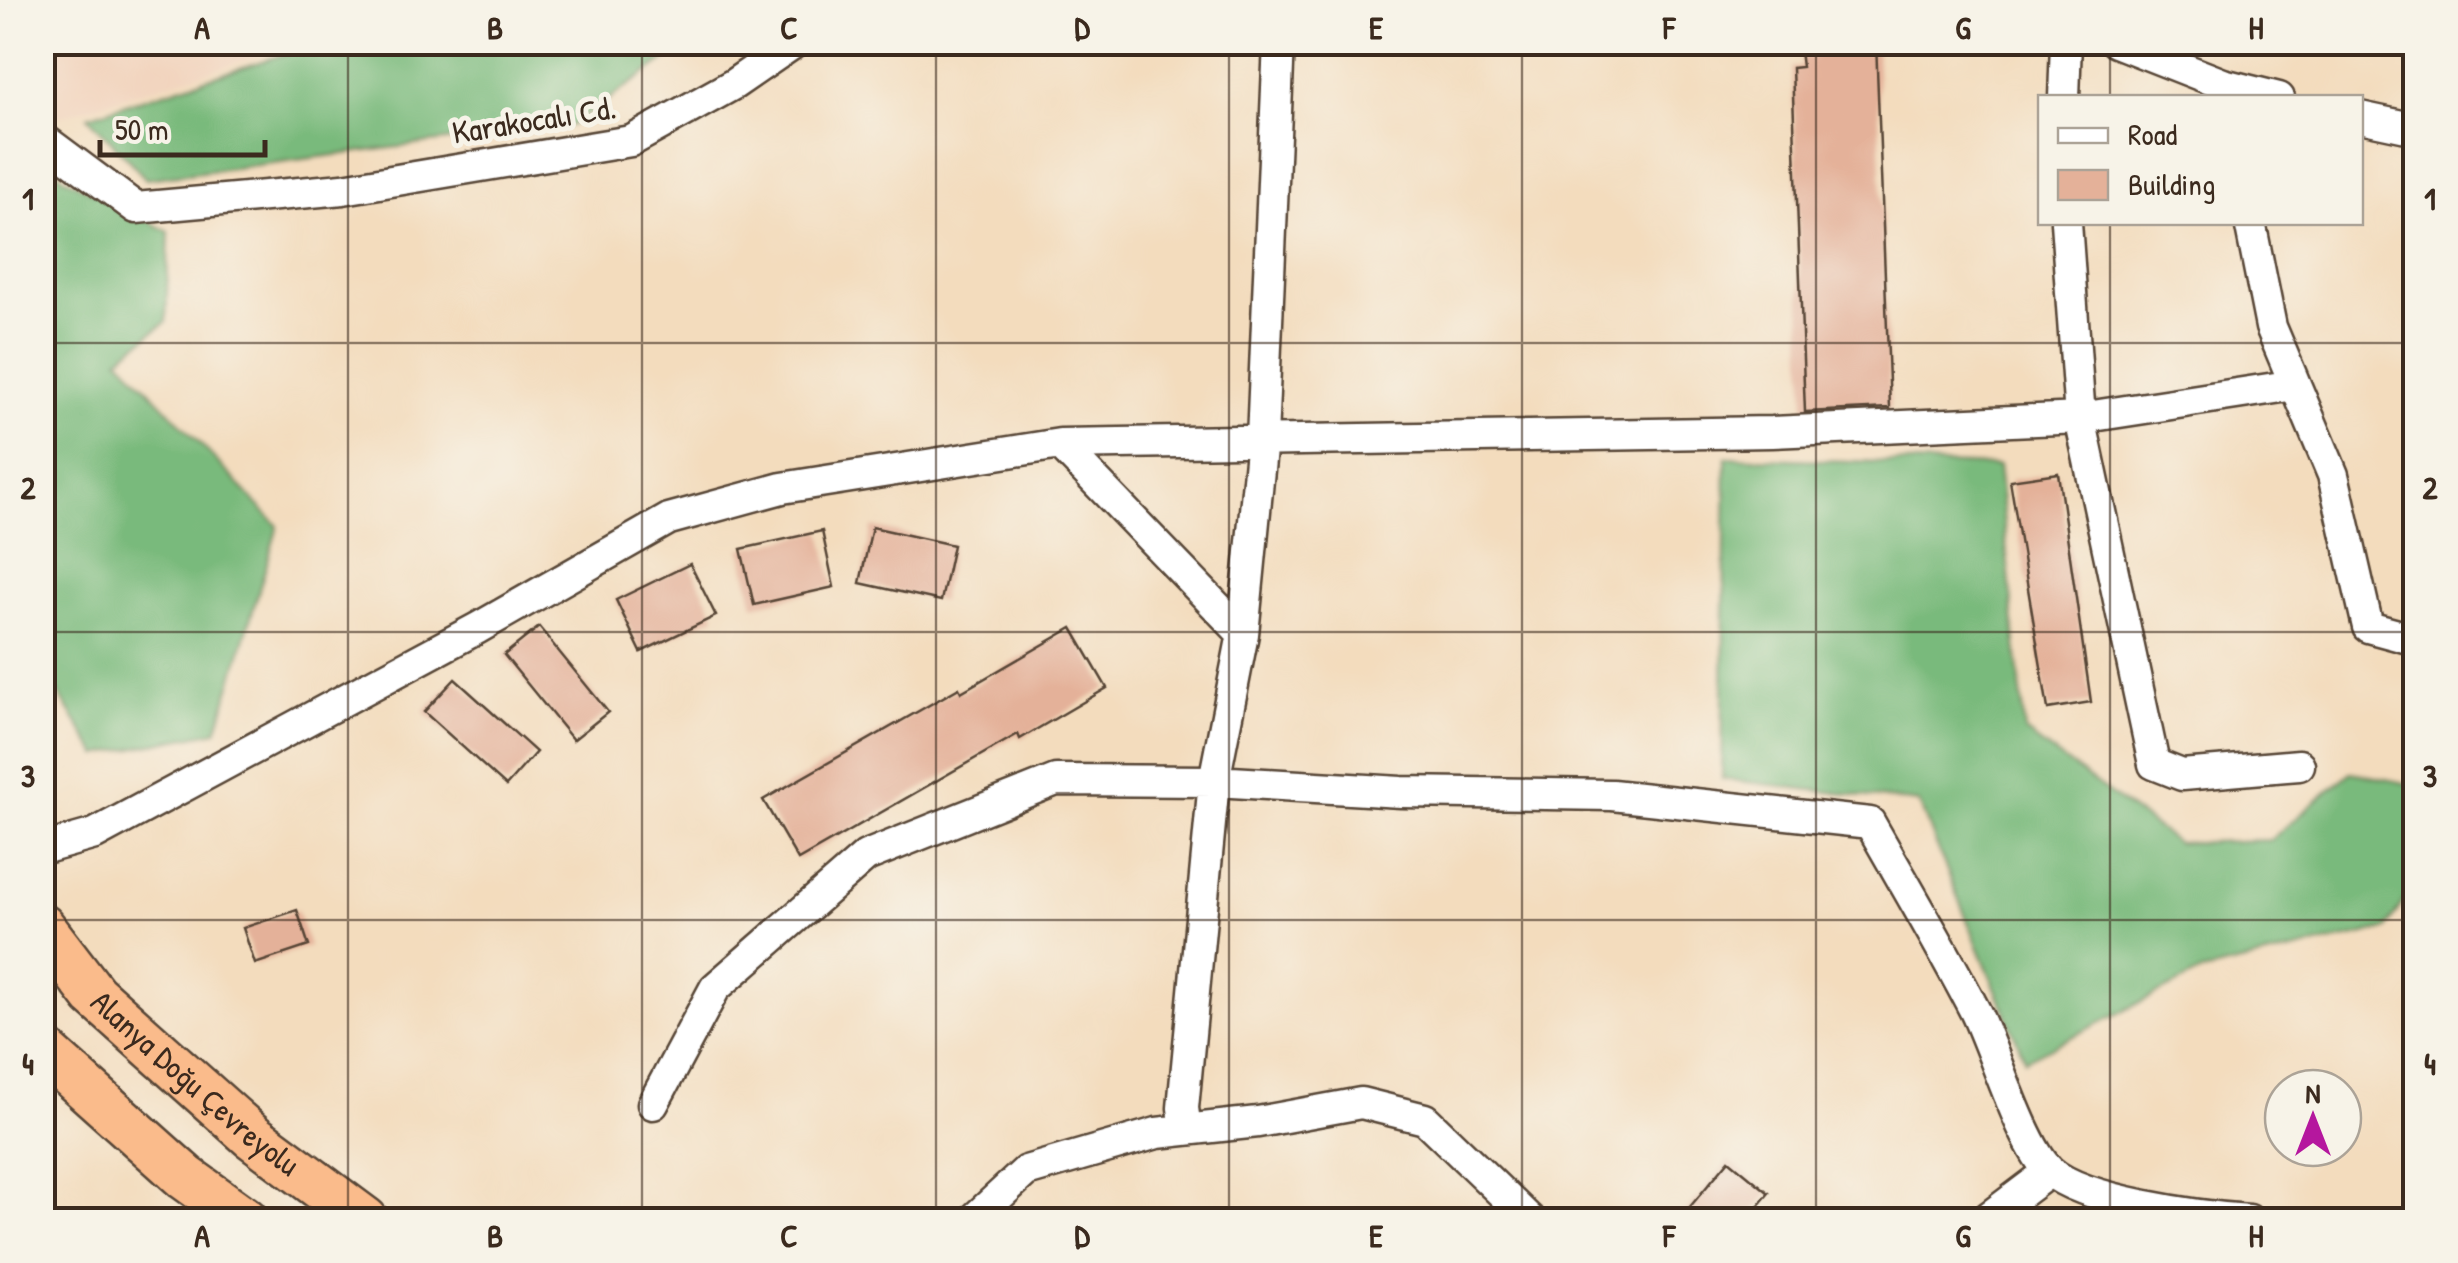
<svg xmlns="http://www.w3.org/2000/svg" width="2458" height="1263" font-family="'Patrick Hand',sans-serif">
<rect width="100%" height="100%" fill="#f7f3e8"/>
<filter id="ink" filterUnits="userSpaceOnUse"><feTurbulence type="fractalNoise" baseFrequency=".01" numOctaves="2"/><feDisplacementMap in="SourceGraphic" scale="20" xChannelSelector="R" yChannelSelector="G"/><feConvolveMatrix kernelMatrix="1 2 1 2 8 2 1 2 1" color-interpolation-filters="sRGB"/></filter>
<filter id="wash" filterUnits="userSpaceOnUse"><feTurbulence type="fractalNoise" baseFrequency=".0048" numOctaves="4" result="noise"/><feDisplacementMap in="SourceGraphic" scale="40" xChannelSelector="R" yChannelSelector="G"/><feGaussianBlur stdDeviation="2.25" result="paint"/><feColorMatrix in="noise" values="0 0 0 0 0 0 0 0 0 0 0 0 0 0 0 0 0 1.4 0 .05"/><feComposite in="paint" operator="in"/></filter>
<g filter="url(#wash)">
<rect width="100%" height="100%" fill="#f3dcbd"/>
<path fill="#f2d4be" d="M43 42H302V43L48 120 43 115Z"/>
<path fill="#79ba7c" stroke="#5a724d" stroke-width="2.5" d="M320 43V42L689 43 572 125 146 179 88 116Z
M42 161 65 178 169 232 166 322 119 358 278 526 217 731 98 755 43 670Z
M1726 457 1998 466 2025 732 2177 843 2270 840 2351 772 2415 785V883L2386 929 2202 972 2025 1060 1919 803 1722 779Z"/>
<g id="blocks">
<path fill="#e4b199" d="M1799 42H1876L1890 408 1805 412 1792 68 1802 67Z
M2058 473 2091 702 2048 709 2010 480Z
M872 527 953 545 941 601 860 583Z
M822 531 834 587 754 605 741 549Z
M690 564 716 616 641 652 616 600Z
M539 627 608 712 573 740 504 655Z
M1072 628 1107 688 1020 739 1018 734 798 860 763 800 959 688 961 692Z
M455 679 536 752 506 786 424 712Z
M297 910 309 946 255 964 243 928Z
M1729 1160 1769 1193 1746 1220H1679Z"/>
</g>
</g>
<g filter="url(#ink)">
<use href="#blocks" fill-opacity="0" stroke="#574536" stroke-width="2.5"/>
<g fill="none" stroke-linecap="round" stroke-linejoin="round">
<defs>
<path id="minor" d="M2116 42 2223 84 2279 98
M2064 98 2066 42
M2360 117 2416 129
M42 138 136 208 343 189 631 141 734 84 795 42
M2066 222 2080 418 2154 764 2182 775 2299 765
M2250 222 2271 327 2333 475 2368 627 2416 640
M1060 444 1243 634
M42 849 95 834 478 628 669 519 782 488 1060 444 1772 432 2080 418 2295 385
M653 1104 715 988 866 856 1056 780 1214 781 1401 792 1612 795 1870 823C1905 885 1942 947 1975 1011 1994 1049 2022 1145 2050 1171 2083 1201 2203 1217 2249 1220
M1186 1130 1183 1108 1214 781 1243 634 1262 439 1279 42
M973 1220 1026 1171 1157 1133 1258 1122 1361 1103 1425 1119 1530 1220
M1985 1220 2050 1171"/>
<g id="highway">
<path id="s1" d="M42 927 94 995 252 1136 365 1220"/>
<path d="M42 1049 185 1177 245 1220"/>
</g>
</defs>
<use href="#minor" stroke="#574536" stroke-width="35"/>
<use href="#highway" stroke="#574536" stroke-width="50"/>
<use href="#minor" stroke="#fff" stroke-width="30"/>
<use href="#highway" stroke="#fabb8b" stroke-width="45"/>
</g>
</g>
<path fill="none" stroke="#3b2a1e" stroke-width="2.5" stroke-opacity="0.55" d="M348 42V1220M642 42V1220M936 42V1220M1229 42V1220M1522 42V1220M1816 42V1220M2110 42V98M2110 222V1220M42 343H2416M42 632H2416M42 920H2416"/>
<g text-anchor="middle" stroke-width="10" stroke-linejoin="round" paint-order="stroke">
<g font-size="32" fill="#3b2a1e" stroke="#f7f3e8">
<text transform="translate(534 120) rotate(-9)" y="11">Karakocalı Cd.</text>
<text dy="11" stroke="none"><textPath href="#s1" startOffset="220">Alanya Doğu Çevreyolu</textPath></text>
</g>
</g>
<rect width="2458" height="1263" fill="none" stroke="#f7f3e8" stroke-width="110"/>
<rect x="2038" y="95" width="325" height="130" fill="#f7f3e8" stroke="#aca397" stroke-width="2.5"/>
<rect x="2058" y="128" width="50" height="15" fill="#ffffff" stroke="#aca397" stroke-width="2.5"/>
<text x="2128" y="145" font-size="30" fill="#3b2a1e">Road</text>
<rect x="2058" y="170" width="50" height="30" fill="#e4b199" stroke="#aca397" stroke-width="2.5"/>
<text x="2128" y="195" font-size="30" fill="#3b2a1e">Building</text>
<g transform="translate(2313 1118)"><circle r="48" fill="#f7f3e8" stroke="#aca397" stroke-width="2.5"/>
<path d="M0-8L18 38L0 25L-18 38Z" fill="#b5179e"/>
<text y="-15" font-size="28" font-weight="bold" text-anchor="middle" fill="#3b2a1e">N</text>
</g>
<path d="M100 140v15h165v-15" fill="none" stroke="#3b2a1e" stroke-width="5"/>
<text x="115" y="140" font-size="30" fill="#3b2a1e" stroke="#f7f3e8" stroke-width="8" paint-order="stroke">50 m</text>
<rect x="55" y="55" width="2348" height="1153" fill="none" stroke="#3b2a1e" stroke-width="4"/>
<g font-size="32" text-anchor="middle" font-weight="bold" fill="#3b2a1e">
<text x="202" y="39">A</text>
<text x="495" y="39">B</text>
<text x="789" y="39">C</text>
<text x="1082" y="39">D</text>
<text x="1376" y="39">E</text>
<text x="1669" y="39">F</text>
<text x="1963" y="39">G</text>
<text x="2256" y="39">H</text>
<text x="28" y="210">1</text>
<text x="2430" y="210">1</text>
<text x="28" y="499">2</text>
<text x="2430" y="499">2</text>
<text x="28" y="787">3</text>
<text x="2430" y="787">3</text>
<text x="28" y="1075">4</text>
<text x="2430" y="1075">4</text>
<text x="202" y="1247">A</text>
<text x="495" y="1247">B</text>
<text x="789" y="1247">C</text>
<text x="1082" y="1247">D</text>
<text x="1376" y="1247">E</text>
<text x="1669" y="1247">F</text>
<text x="1963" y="1247">G</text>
<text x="2256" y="1247">H</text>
</g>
</svg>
